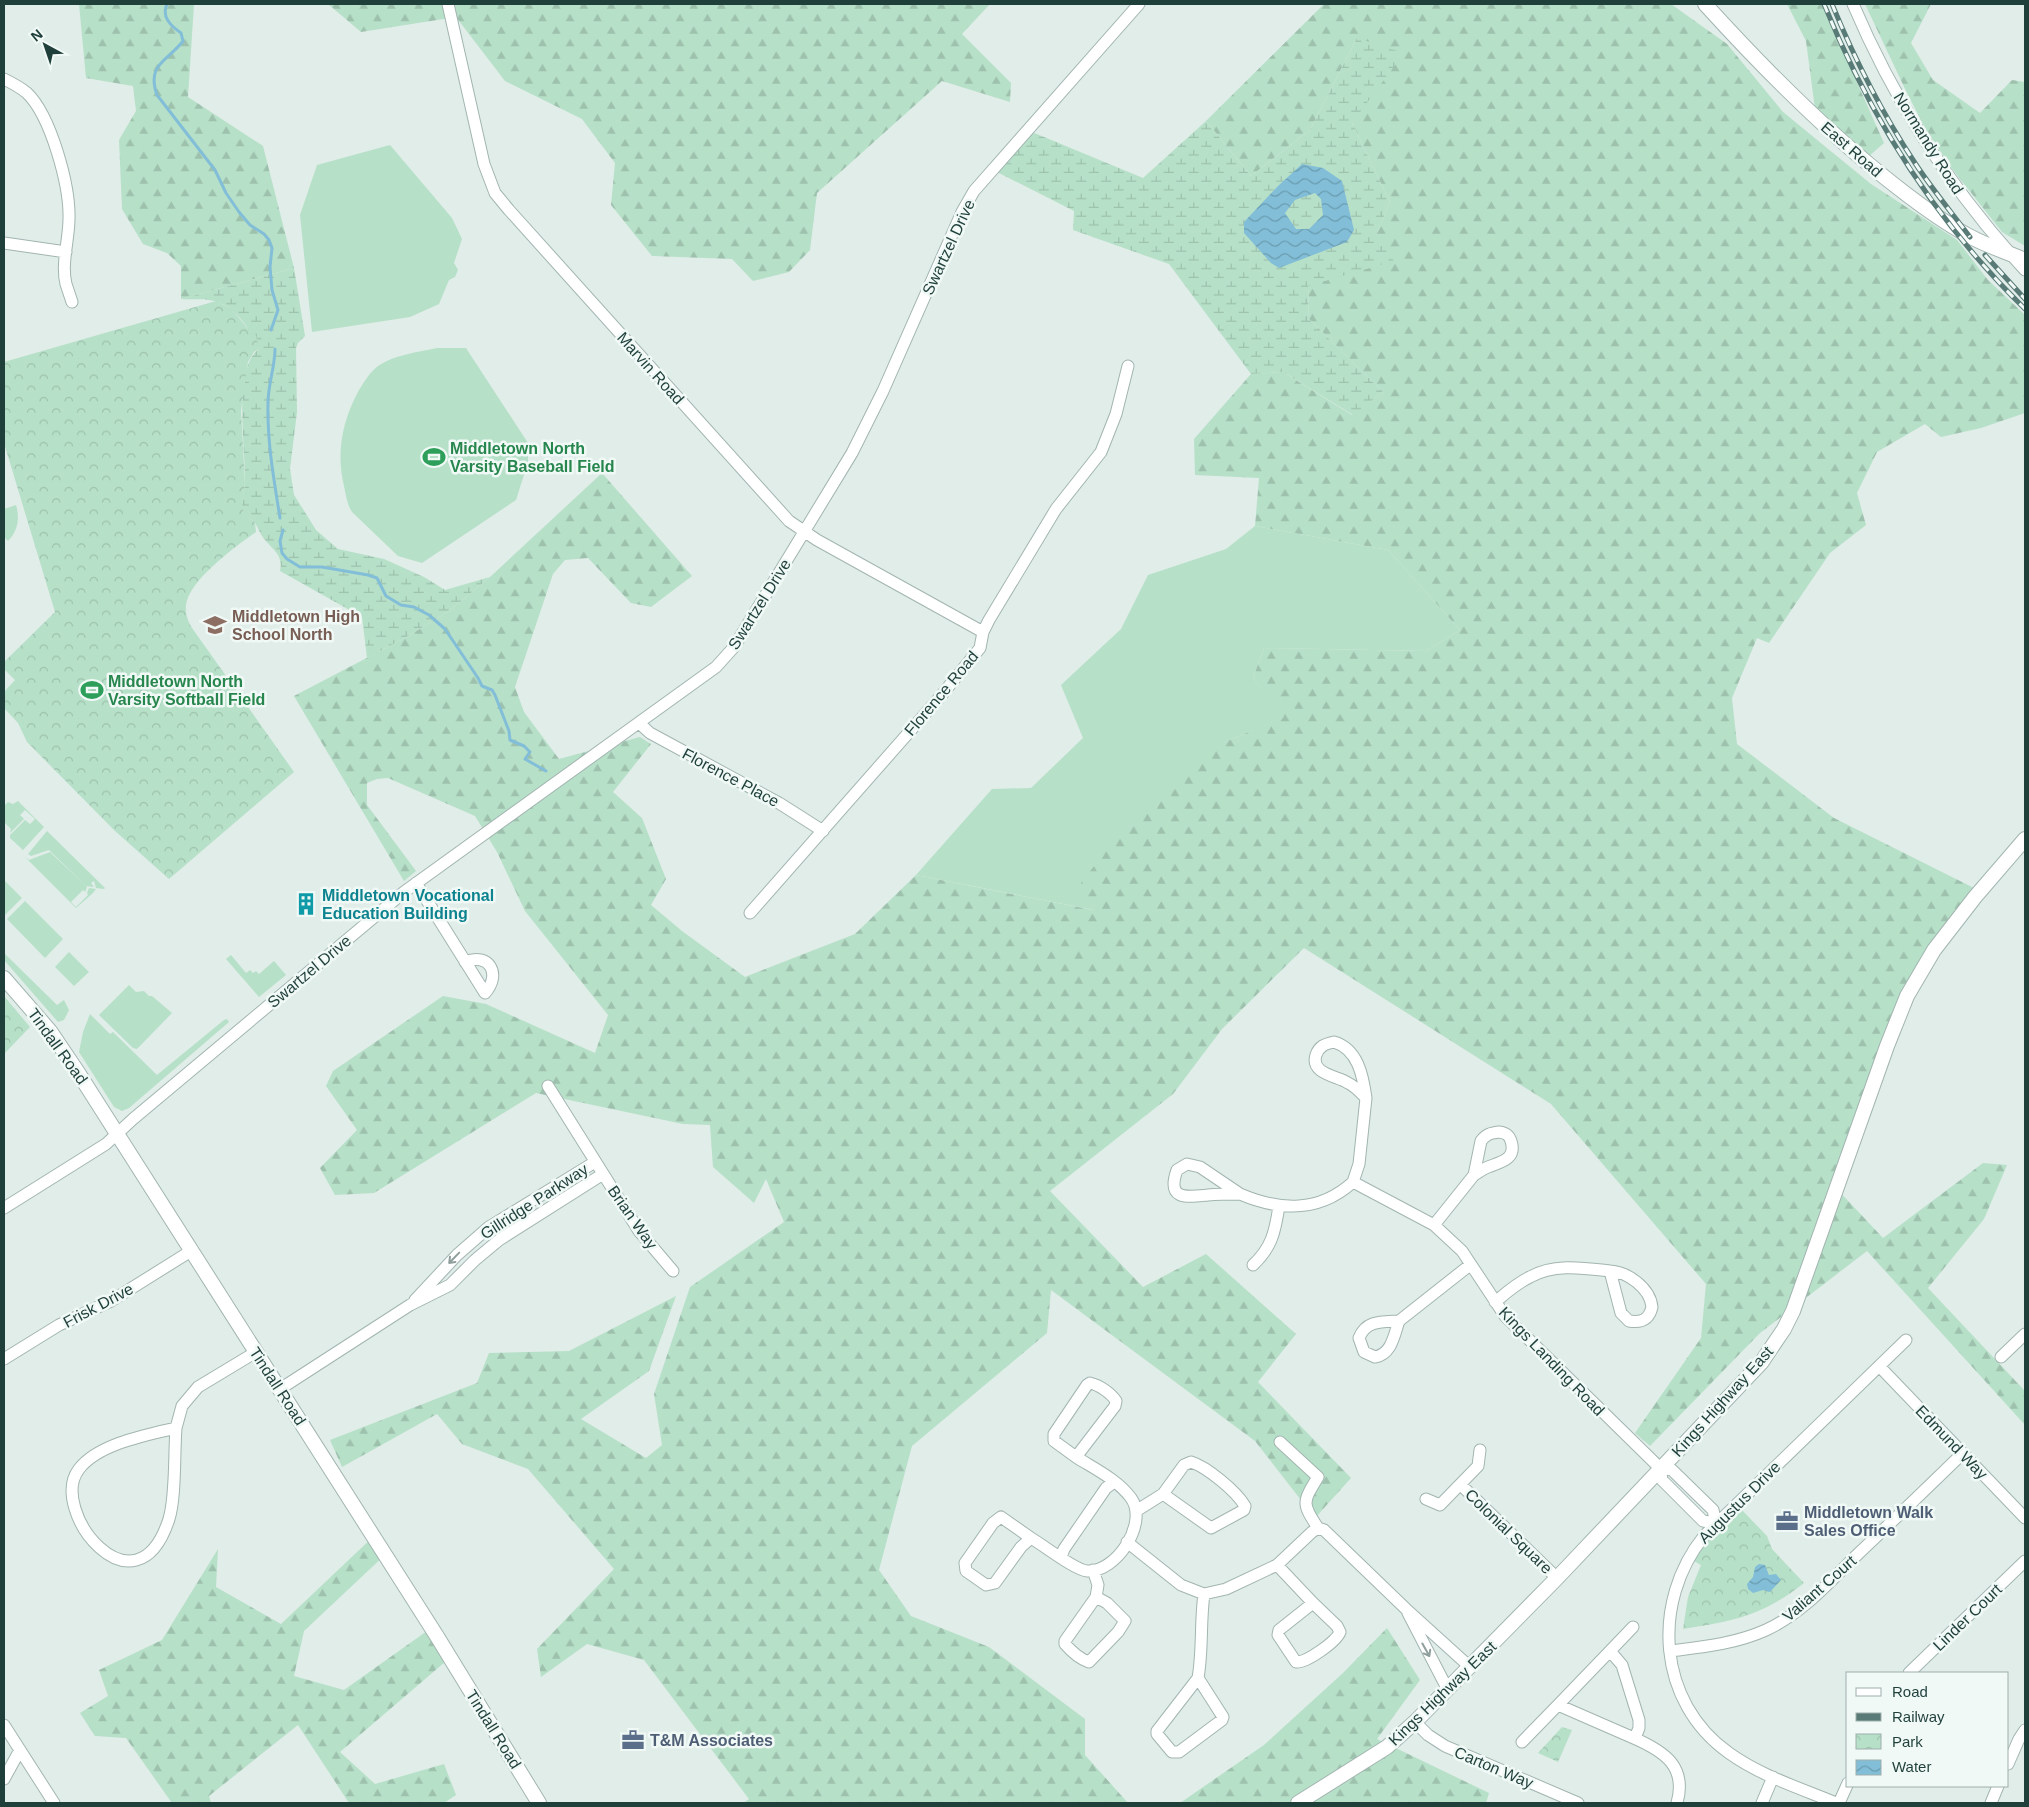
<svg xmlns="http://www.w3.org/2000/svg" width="2029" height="1807" font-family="Arial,sans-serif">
<defs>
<pattern id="forest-firs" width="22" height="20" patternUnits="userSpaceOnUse" patternTransform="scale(1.25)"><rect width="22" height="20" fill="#b7e0c8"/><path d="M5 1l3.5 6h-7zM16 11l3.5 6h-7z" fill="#9dc1ad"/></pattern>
<pattern id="wetland-marsh" width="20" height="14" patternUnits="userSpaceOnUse" patternTransform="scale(1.25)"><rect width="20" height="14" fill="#b7e0c8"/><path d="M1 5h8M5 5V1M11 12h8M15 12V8" fill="none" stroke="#9dc1ad"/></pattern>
<pattern id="park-crowns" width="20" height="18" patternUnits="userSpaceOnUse" patternTransform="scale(1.25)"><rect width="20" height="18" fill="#b7e0c8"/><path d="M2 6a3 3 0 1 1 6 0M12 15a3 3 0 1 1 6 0" fill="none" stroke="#9dc1ad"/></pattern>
<pattern id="water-waves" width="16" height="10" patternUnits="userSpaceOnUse" patternTransform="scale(1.25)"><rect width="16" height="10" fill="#82bed8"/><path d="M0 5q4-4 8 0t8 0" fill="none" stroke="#6a9cb0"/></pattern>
</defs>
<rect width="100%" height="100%" fill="#e0ede9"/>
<path fill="#b7e0c8" d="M390 145 452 218 462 239 454 263 458 270 455 277 449 280 439 304 410 317 312 332 300 215 317 165Z
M437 348H466L528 443V462L516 500 422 563 398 556 352 512C347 504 346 495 344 486 336 453 342 421 359 390 364 382 370 372 378 366 394 355 418 352 437 348Z
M16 505C20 518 18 531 8 541L4 537V509Z
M1255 526 1388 550 1460 630 1426 651 1264 648 1253 678 1285 717 1225 742 1094 910 916 875 992 789 1031 788 1083 738 1061 685 1121 629 1148 575 1226 549Z
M18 801 44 827 23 850 10 838V835L25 820 30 824 35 819 25 810 20 815 24 819 10 833 11 829 4 822V806L8 802 13 804Z
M47 831 105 888 104 889 96 888 94 881 91 883 94 887 86 886 49 850 31 856 28 854Z
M50 852 87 887 85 892 83 890 71 902 76 907 88 895 87 893 89 888 96 889 93 893 76 908 25 857 29 860Z
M4 880 22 898 4 916Z
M25 901 63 939 45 958 7 919Z
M69 952 89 972 74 986 55 967Z
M4 953 57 1005 64 1000 69 1010 64 1020 58 1022 4 960Z
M231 955 246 973 250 970 253 973 256 971 259 974 274 961 286 975 259 997 226 959Z
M129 985 136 992 144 991 149 996H152L172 1013 137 1049 133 1048 99 1015Z
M90 1014 110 1034 113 1032 157 1075 224 1020 227 1019 229 1022 129 1108 122 1111 114 1107 79 1052 83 1032Z"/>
<path fill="url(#forest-firs)" d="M79 4H194L188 97 263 146 294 268 181 299V266L167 253 143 244 122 209 119 140 136 111 133 86 86 78Z
M328 4H990L962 34 1011 83 1010 102 942 81 817 193 810 250 789 272 753 281 732 259 652 256 611 205 615 163 582 119 505 81 456 17 361 32Z
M1324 4H1671L1727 44 1783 112 1871 184 1957 240 1988 280 2025 315V413L1981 428 1941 437 1925 424 1877 452 1857 493 1866 525 1830 553 1769 643 1757 638 1732 698 1737 744 1834 818 1978 890 1918 983 1835 1187 1883 1238 1983 1163 2007 1165 1984 1219 1928 1288 2025 1391V1425L1867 1251 1760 1333 1650 1446 1635 1433 1701 1338 1706 1284 1551 1104 1304 948 1222 1029 1173 1094 1050 1191 1143 1287 1206 1254 1296 1334 1258 1382 1351 1478 1315 1518 1255 1441 1051 1290 1047 1333 912 1446 879 1570 911 1616 989 1647 1085 1719V1755L1128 1803H743L749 1799 644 1660 587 1644 541 1677 537 1649 614 1569 528 1469 462 1444 437 1414 342 1467 330 1440 477 1383 489 1353 569 1351 676 1296 649 1371 581 1419 646 1458 662 1445 654 1394 690 1287 784 1222 766 1179 754 1203 713 1167 710 1125 683 1124 536 1093 374 1193 335 1195 320 1168 357 1130 326 1086 333 1071 443 996 486 1004 595 1053 608 1015 525 911 497 852 475 816 388 778 377 779 367 783V805L416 871 404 881 294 696 403 639 449 611 490 577 602 473 692 576 651 607 631 603 588 558 565 560 553 574 515 687 524 712 559 759 640 737 651 744 613 792 642 818 666 879 651 905 682 931 745 977 855 934 916 875 1093 910 1081 883 1125 826 1225 742 1284 717 1253 678 1264 648 1426 651 1460 630 1388 550 1255 526 1259 478 1195 475 1194 439 1251 374 1283 372 1352 415 1383 392 1309 319 1308 286 1376 235 1390 202 1352 123 1357 38 1310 130 1251 176 1206 121Z
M1787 4H1822L1884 143 1868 157 1815 109 1806 41Z
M1865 4H1931L1911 43 1933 80 1980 113 2012 80 2025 82V246L2002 232 1953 170 1925 128 1906 91Z
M375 1535 387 1553 304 1631 294 1676 344 1690 434 1626 452 1656 340 1752 375 1784 444 1764 456 1795 444 1803H349L298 1725 209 1796 211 1803H172L126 1738 95 1736 80 1713 108 1696 99 1670 162 1640 218 1549 216 1587 281 1624Z
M1387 1628 1420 1680 1377 1739 1489 1793 1486 1803H1180L1264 1745 1343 1673Z"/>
<path fill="url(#wetland-marsh)" d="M1357 38 1404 53 1352 123 1390 202 1376 235 1394 261 1308 286 1309 319 1383 392 1353 415 1283 372 1251 374 1169 264 1073 230 1074 211 997 172 1032 132 1143 178 1206 121 1251 176 1310 130Z
M294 268 305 336 298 343 296 348 297 412 290 469 294 495 303 509 316 530 338 549 384 559 424 577 445 590 490 577 449 611 403 639 367 658 362 617 280 571C284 554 271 549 262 536 259 532 258 527 255 523 252 519 247 516 244 512 239 502 245 492 245 482 246 452 232 367 259 349 250 330 237 308 217 302 207 298 192 300 181 299Z"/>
<path fill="url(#park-crowns)" d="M216 301 232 309 252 334 256 335 259 349 254 352 248 362 241 411 245 483 242 503 243 510 255 523 256 532C236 546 189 580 186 605 185 614 188 621 192 628L294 772 169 879 114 830 27 742 18 723 4 708V692L15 680 4 669V662L55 612 4 443V362Z
M4 996 30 1027 4 1054Z
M1740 1508 1767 1536 1772 1549 1804 1583C1762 1616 1735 1621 1683 1629L1688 1597 1701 1565 1694 1561 1706 1543Z
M1562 1727 1572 1730 1558 1762 1538 1753Z"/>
<path fill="url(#water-waves)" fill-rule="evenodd" d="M1302 164 1323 168 1342 181 1354 230 1347 242 1279 268 1271 263 1244 233V222L1278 186ZM1315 193 1321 199 1323 215 1309 229H1296L1285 213 1295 200Z
M1759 1564 1765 1565 1769 1575 1776 1574 1781 1580 1770 1592 1763 1590 1753 1593 1748 1589 1747 1584 1753 1577 1755 1567Z"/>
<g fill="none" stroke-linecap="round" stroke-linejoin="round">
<path stroke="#82bed8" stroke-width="3" d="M167 4C161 17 171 26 181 33L183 41C168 61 146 64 157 95L215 170 226 193 239 212 250 225 264 234 269 240 272 248 270 267 272 290 278 310 271 330
M275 349C275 367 268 384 268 403 267 442 274 480 280 518
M283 530 280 541 282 553 287 559 300 567H322L368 575 377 578 386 596 401 605 414 607 429 615 445 629 478 678 482 686 492 690 495 695 509 731 510 740 524 746 530 752 525 759 546 771"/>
<defs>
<path id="minor" d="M448 4 484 164 495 193 509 210 789 521 817 540 983 632
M1853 4C1895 103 1952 191 2025 270
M4 79C12 83 20 87 27 93 51 116 70 186 69 219 69 239 61 264 66 284 68 290 70 296 72 302
M4 243 66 252
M639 723 650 733 779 803 823 831
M416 883 485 993C502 974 489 952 465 962
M750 913 940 697 980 648 983 632 989 620 1056 509 1101 452 1116 414 1128 366
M1334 1042C1358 1049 1363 1076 1366 1098 1361 1093 1355 1086 1348 1083 1337 1076 1310 1074 1316 1055 1319 1046 1325 1044 1334 1042Z
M548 1086 639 1231 673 1271
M1499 1132C1506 1133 1509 1135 1511 1141 1517 1159 1501 1162 1488 1167 1483 1169 1479 1172 1474 1175L1481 1141C1486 1134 1491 1133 1499 1132Z
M1187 1164 1200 1167 1240 1194C1229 1194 1219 1194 1208 1195 1187 1197 1166 1201 1177 1170Z
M1353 1182 1434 1225 1462 1251 1505 1316 1660 1468
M1353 1182 1359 1164 1366 1098
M1240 1194C1280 1211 1319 1213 1353 1182
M4 1208 106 1144 133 1119 404 892 716 667 734 647 852 453 883 391 962 212 974 191 1139 4
M1434 1225 1474 1175
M1253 1265C1272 1247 1275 1232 1279 1206
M1610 1271C1628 1272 1650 1288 1652 1307 1649 1320 1641 1323 1629 1321L1621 1313Z
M415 1300 457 1255 489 1227 595 1162
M1495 1302C1506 1293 1517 1283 1530 1277 1554 1263 1584 1268 1610 1271
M1399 1321C1394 1335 1392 1354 1375 1357L1364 1352 1359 1338C1366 1320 1382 1322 1399 1321Z
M1399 1321 1470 1265
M2001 1357 2025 1334
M4 1359 59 1325 111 1301 191 1251
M1879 1366 2025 1518
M1090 1383C1099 1385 1111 1393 1116 1401L1115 1406 1076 1457 1054 1441V1434L1087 1385Z
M280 1389 410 1305 450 1285 475 1260 499 1240 603 1174
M176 1428C174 1453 176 1496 169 1519 136 1621 47 1510 79 1469 98 1444 146 1435 176 1428Z
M176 1428 182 1406 198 1387 256 1352
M1280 1442 1318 1477C1302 1503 1302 1503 1318 1528
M1191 1462C1207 1467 1236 1491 1245 1506L1244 1510 1211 1528 1163 1494 1184 1465Z
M1660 1468 1672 1470 1713 1510 1716 1523 1703 1521 1662 1480Z
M1461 1485 1557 1578
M1426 1499 1440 1505 1478 1466 1480 1450
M1136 1511 1163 1494
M1001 1517 1031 1538 1021 1547 995 1583 986 1585 966 1571 965 1563 993 1523Z
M1031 1538C1043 1545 1075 1570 1087 1571 1116 1573 1149 1523 1131 1498 1118 1480 1095 1469 1076 1457
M1127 1542 1181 1585 1204 1594 1226 1589 1277 1565 1312 1532 1318 1528 1324 1530 1406 1609 1470 1667
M1061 1557 1064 1549 1106 1488 1114 1482
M1277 1565 1313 1603
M1093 1570 1098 1585 1096 1597
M1096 1597 1107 1603 1125 1621 1118 1632 1089 1662C1080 1659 1071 1651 1065 1644V1641Z
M1313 1603 1337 1626 1340 1632C1336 1642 1306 1663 1296 1662L1278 1635 1279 1630Z
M1408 1613 1448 1690
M1610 1651 1633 1627
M1670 1651C1702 1647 1735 1644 1766 1630 1803 1613 1830 1581 1859 1553 1894 1520 1928 1487 1963 1453
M1909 1673 2025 1561
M1198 1678 1223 1717 1222 1720 1179 1752H1172L1157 1734V1731Z
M1198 1678C1203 1650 1200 1622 1204 1594
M1415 1722 1428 1735 1445 1746 1578 1803
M4 1725 54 1803
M1635 1738 1639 1728V1720L1622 1665 1610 1651 1558 1705 1636 1739C1665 1752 1687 1767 1677 1803
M1522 1742 1558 1705
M2008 1764 2019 1739 2025 1730
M4 1779 20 1750
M1762 1803 1773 1777
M1836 1803C1800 1788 1761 1776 1729 1753 1657 1702 1651 1602 1704 1536L1906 1340
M1839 1803 1848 1783
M1991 1803 1998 1786"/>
<path id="tertiary" d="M1705 4C1764 69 1827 133 1897 187 1920 205 1943 222 1969 236 1987 246 2007 252 2025 260
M4 978 50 1031 79 1074 438 1638 539 1803
M1298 1803 1387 1747 1415 1722 1557 1578 1761 1363 1784 1329 1793 1311 1887 1046 1907 996 1934 950 1975 897 2025 839"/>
</defs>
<use href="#minor" stroke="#a2b5b1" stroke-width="13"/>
<use href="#tertiary" stroke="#a2b5b1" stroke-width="16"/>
<use href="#minor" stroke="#fff" stroke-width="11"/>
<use href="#tertiary" stroke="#fff" stroke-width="14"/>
<defs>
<path id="rail" d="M1824 4C1870 117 1937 223 2025 309
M1832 4C1855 60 1882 113 1915 163 1932 189 1952 213 1970 237
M1985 255 2025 299"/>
</defs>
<use href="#rail" stroke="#597b77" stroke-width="5"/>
<use href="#rail" stroke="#f1f9f6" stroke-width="3" stroke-dasharray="9" stroke-linecap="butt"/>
</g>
<defs><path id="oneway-shaft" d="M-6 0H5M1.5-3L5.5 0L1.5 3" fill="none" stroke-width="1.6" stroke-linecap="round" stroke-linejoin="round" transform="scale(1.25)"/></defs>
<g stroke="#8f9f9d">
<use href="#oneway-shaft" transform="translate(454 1258) rotate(134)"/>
<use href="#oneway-shaft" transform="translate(1426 1650) rotate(61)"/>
</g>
<defs>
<symbol id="stadium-bare" viewBox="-9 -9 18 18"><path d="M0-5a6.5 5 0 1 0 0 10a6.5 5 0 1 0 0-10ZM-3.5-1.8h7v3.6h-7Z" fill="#2e9e5b" stroke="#f1f9f6" stroke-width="2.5" paint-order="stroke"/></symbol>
<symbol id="school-bare" viewBox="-9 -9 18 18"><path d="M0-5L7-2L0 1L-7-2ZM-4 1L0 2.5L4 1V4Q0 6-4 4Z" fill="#8d6e63" stroke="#f1f9f6" stroke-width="2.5" paint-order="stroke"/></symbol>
<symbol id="building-bare" viewBox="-9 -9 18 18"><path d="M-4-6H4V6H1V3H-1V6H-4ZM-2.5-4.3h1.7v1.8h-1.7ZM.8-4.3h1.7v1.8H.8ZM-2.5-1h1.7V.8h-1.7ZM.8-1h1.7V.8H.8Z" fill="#0f9aa8" stroke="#f1f9f6" stroke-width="2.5" paint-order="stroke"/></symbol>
<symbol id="office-bare" viewBox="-9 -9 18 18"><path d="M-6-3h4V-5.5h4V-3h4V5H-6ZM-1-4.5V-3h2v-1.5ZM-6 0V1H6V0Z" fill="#5c6f8a" stroke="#f1f9f6" stroke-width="2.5" paint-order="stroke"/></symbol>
</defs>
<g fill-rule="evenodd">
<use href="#stadium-bare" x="418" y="441" width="32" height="32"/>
<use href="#school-bare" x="199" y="609" width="32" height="32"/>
<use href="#stadium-bare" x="76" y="674" width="32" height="32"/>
<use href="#building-bare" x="290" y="888" width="32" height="32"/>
<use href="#office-bare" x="1771" y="1505" width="32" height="32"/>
<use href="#office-bare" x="617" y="1724" width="32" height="32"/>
</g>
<g text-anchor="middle" stroke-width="5" stroke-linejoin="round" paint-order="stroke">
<g font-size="16" fill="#1f3f3b" stroke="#f1f9f6">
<text transform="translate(1929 143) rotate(58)" y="6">Normandy Road</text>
<text transform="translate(1852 149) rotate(41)" y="6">East Road</text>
<text transform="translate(948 247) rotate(-65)" y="6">Swartzel Drive</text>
<text transform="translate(651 368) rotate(48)" y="6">Marvin Road</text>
<text transform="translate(759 604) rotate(-58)" y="6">Swartzel Drive</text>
<text transform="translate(941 693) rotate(-50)" y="6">Florence Road</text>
<text transform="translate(731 777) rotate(28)" y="6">Florence Place</text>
<text transform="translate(309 971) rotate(-40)" y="6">Swartzel Drive</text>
<text transform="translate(58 1046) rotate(54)" y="6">Tindall Road</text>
<text transform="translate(534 1201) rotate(-33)" y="6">Gillridge Parkway</text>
<text transform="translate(633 1217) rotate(55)" y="6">Brian Way</text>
<text transform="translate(98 1305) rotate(-28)" y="6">Frisk Drive</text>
<text transform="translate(1552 1361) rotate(46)" y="6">Kings Landing Road</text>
<text transform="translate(278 1386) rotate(57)" y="6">Tindall Road</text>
<text transform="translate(1722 1401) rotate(-48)" y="6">Kings Highway East</text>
<text transform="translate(1952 1442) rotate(46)" y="6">Edmund Way</text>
<text transform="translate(1739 1502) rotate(-45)" y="6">Augustus Drive</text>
<text transform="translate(1509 1531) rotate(44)" y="6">Colonial Square</text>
<text transform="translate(1819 1588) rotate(-41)" y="6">Valiant Court</text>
<text transform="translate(1967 1617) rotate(-44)" y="6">Linder Court</text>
<text transform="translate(1442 1693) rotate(-44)" y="6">Kings Highway East</text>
<text transform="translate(494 1729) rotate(58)" y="6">Tindall Road</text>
<text transform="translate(1494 1767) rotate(23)" y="6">Carton Way</text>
</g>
<g font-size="16" font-weight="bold" fill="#27864d" stroke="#f1f9f6" text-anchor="start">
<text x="450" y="454">Middletown North<tspan x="450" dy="18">Varsity Baseball Field</tspan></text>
<text x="108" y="687">Middletown North<tspan x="108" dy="18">Varsity Softball Field</tspan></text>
</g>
<g font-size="16" font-weight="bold" fill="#785e54" stroke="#f1f9f6" text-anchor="start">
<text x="232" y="622">Middletown High<tspan x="232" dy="18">School North</tspan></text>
</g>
<g font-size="16" font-weight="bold" fill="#0d838f" stroke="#f1f9f6" text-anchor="start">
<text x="322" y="901">Middletown Vocational<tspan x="322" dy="18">Education Building</tspan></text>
</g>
<g font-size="16" font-weight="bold" fill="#4e5e75" stroke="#f1f9f6" text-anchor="start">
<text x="1804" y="1518">Middletown Walk<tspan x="1804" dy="18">Sales Office</tspan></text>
<text x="650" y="1746">T&amp;M Associates</text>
</g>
</g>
<rect width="2029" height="1807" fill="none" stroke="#1f3f3b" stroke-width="10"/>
<rect x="1846" y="1672" width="162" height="115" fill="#f1f9f6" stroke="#9dafab"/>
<rect x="1856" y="1688" width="25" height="8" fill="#ffffff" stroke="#9dafab"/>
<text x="1892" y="1697" font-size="15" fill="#1f3f3b">Road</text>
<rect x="1856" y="1713" width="25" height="8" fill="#597b77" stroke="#9dafab"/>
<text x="1892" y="1722" font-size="15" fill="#1f3f3b">Railway</text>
<rect x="1856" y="1734" width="25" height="15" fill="url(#park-crowns)" stroke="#9dafab"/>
<text x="1892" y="1747" font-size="15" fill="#1f3f3b">Park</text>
<rect x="1856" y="1760" width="25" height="15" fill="url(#water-waves)" stroke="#9dafab"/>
<text x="1892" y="1772" font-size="15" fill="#1f3f3b">Water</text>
<g transform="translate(45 45) rotate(320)" stroke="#f1f9f6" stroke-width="4" paint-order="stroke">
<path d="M0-4L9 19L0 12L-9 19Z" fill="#1f3f3b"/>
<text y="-8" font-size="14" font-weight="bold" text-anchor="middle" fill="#1f3f3b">N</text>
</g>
</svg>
